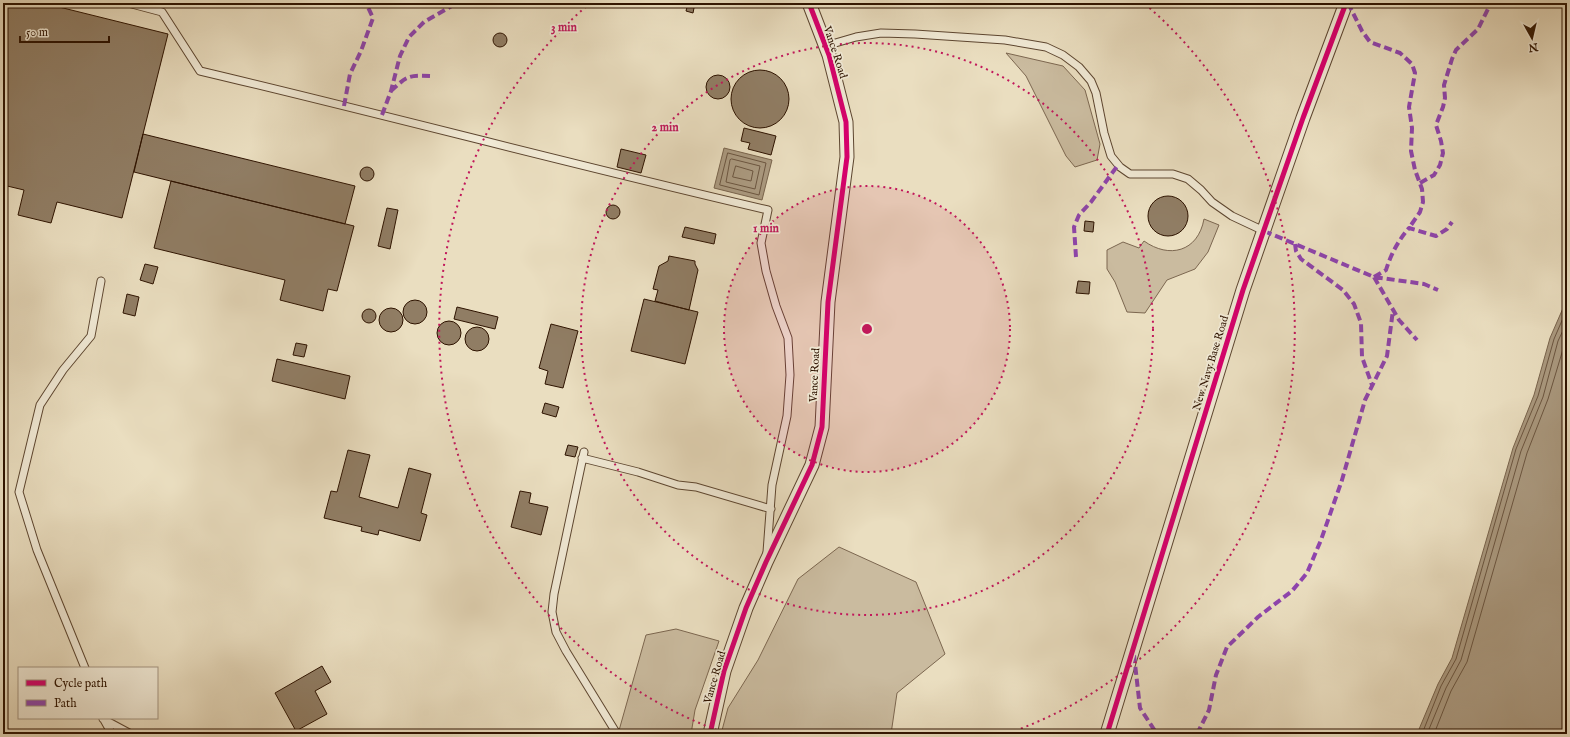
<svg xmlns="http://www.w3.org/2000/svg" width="1570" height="737" font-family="'IM FELL English',serif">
<rect width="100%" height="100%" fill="#eadec0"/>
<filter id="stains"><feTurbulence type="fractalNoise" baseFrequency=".005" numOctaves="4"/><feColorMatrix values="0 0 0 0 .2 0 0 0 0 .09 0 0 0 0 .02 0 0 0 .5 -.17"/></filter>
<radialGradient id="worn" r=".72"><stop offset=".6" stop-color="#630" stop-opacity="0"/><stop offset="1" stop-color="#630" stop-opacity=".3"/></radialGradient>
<path fill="#cabb9f" stroke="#7c6750" d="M1006 53 1063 66 1085 90 1100 144 1097 160 1075 167 1066 156 1026 76Z
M1204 219 1219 225 1208 252 1195 269 1167 280 1145 313 1127 312 1115 282 1107 269V250L1123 242 1139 248 1144 241C1169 259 1198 252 1204 219Z
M839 547 916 582 945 654 897 693 891 734H721L728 708 758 660 798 579Z
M676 629 719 641 695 710 691 734H618L646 635Z"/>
<path fill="#aa997f" stroke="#78634c" d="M724 148 772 160 762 200 714 188Z
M1567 299V734H1417L1438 684 1452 658 1513 448 1534 395 1550 338Z"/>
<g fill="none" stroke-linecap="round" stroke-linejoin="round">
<path stroke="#6c5640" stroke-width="1" d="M728 153 766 163 759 195 720 185Z
M732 159 760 166 755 189 726 182 730 160Z
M736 166 753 171 751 181 733 177Z
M1422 734 1441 686 1456 659 1516 449 1538 396 1554 339 1567 309
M1427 734 1446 688 1461 660 1521 451 1543 397 1558 341 1567 322
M1434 734 1451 691 1467 662 1527 453 1548 399 1567 336"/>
</g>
<path fill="#907d64" stroke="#2e1300" d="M3 3H43L168 34 122 218 57 202 51 223 18 215 24 190 3 185Z
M688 3H695L693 13 686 11Z
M493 40a7 7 0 1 1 14 0a7 7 0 1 1-14 0Z
M731 99a29 29 0 1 1 58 0a29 29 0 1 1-58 0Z
M706 87a12 12 0 1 1 24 0a12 12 0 1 1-24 0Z
M744 128 776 136 771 155 748 149 750 143 741 141Z
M143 134 355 186 345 224 134 172Z
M621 149 646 155 641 173 617 167Z
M360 174a7 7 0 1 1 14 0a7 7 0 1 1-14 0Z
M171 181 354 226 337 291 328 289 323 311 280 300 285 280 154 248Z
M1148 216a20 20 0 1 1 40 0a20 20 0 1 1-40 0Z
M606 212a7 7 0 1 1 14 0a7 7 0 1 1-14 0Z
M387 208 398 210 390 249 378 246Z
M1085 221 1094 222 1093 232 1084 231Z
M685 227 716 234 714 244 682 237Z
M669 256 695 261V264L698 270 689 310 655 301 658 290 653 289 659 266 668 261Z
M145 264 158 267 153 284 140 280Z
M1078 281 1090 282 1089 294 1076 293Z
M127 294 139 297 135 316 123 313Z
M644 299 698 312 685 364 631 351Z
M403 312a12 12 0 1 1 24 0a12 12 0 1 1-24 0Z
M457 307 498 317 495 329 454 319Z
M379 320a12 12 0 1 1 24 0a12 12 0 1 1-24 0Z
M362 316a7 7 0 1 1 14 0a7 7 0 1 1-14 0Z
M437 333a12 12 0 1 1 24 0a12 12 0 1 1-24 0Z
M551 324 578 331 563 388 545 384 548 371 539 368Z
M465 339a12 12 0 1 1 24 0a12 12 0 1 1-24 0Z
M296 343 307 345 304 357 293 355Z
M277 359 350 376 345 399 272 381Z
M545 403 559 407 556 417 542 413Z
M568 445 578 447 575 457 565 455Z
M348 450 370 455 359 497 398 508 409 468 431 474 421 513 427 515 420 541 379 530 378 535 361 531 362 527 324 518 331 491 337 492Z
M520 491 531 493 529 503 548 507 541 535 511 527Z
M322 666 331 682 315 691 327 714 296 731 275 693Z"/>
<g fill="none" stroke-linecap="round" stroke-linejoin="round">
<defs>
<path id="lane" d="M128 3 162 12 200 71C390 116 578 166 768 210L761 243 766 271 776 306 788 338 790 375 787 416 772 485 767 552
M825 46 856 37 881 33 915 34 1005 40 1046 47 1063 55 1079 67 1091 81 1096 93 1104 133 1111 156 1120 167 1130 174H1173L1188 179 1201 190 1212 202 1232 216 1264 231
M584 452 554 594 552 612 556 632 566 651 617 734
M582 458 638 472 678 485 696 487 771 509
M85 668 37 550 19 492 40 405 63 370 91 336 101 281
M103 718 112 734
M103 719 131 734"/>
<path id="street" d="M710 734 724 671 746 608 766 562 812 465 822 427 828 302 847 157 846 122 829 55 809 3
M1107 734 1243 290 1303 118 1346 3"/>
</defs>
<use href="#lane" stroke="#5d4630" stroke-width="9"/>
<use href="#street" stroke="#5d4630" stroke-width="15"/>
<use href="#lane" stroke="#f1ead6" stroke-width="7"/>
<use href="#street" stroke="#f1ead6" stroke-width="13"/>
<path stroke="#8e44ad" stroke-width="4" stroke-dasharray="8 4" stroke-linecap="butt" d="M1348 3 1362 31 1370 42 1400 53 1412 64 1415 73 1409 107 1412 128 1411 151 1415 170 1422 189 1423 202 1420 212 1409 228
M391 91C407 76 408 75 430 76
M344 106 350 74 361 51 373 18 366 3
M382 115 391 91 400 56 409 37 424 22 457 3
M1420 183 1434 175 1440 165 1443 153 1441 141 1436 125 1443 107 1445 98 1444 85 1452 59 1456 50 1478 29 1491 3
M1264 231 1374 277 1424 284 1438 290
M1295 244 1296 251 1301 259 1343 290 1354 304 1361 323 1362 357 1372 385
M1076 257 1074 227 1079 215 1091 202 1118 165
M1374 277 1386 270C1391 254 1398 241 1409 228L1436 236 1447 229 1452 222
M1374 277 1399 320 1417 340
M1134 655 1140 708 1155 731V734
M1197 734 1209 710 1216 675 1227 647 1258 617 1292 591 1307 573 1321 540 1342 480 1365 400 1387 356 1393 310"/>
<defs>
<path id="cycleway" d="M710 734 724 671 746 608 766 562 812 465 822 427 828 302 847 157 846 122 829 55 809 3
M1107 734 1243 290 1303 118 1346 3"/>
</defs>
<use href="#cycleway" stroke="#f1ead6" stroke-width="8"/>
<use href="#cycleway" stroke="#d6006c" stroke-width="5"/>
</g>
<circle cx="867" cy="329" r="143" fill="#c2185b" fill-opacity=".12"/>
<g fill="none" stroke="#c2185b" stroke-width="2" stroke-dasharray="2 4">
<circle cx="867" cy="329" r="143"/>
<circle cx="867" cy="329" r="286"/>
<path d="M728 734A428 428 0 0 1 589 4M1145 4A428 428 0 0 1 1006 734"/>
</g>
<g text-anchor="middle" stroke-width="3.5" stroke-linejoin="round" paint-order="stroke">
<g font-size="11" fill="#2e1300" stroke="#f1ead6">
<text transform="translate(836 52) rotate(72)" y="4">Vance Road</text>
<text transform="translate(1210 363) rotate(-73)" y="4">New Navy Base Road</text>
<text transform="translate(814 375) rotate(-87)" y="4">Vance Road</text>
<text transform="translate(714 677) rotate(-74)" y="4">Vance Road</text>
</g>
</g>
<circle cx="867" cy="329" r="6" fill="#c2185b" stroke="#f1ead6" stroke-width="2"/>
<g font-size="12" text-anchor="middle" font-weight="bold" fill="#c2185b" stroke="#f1ead6" stroke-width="3.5" stroke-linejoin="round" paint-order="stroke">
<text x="564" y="31">3 min</text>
<text x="665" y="131">2 min</text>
<text x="766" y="232">1 min</text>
</g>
<rect width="1570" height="737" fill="none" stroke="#eadec0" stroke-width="16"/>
<rect x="4" y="4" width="1562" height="729" fill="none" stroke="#2e1300" stroke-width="2"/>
<rect x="8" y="8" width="1554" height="721" fill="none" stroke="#2e1300"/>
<rect x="18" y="667" width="140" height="52" fill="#f1ead6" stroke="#a39480"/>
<rect x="26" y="680" width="20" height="6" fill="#d6006c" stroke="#a39480"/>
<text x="54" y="687" font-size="12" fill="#2e1300">Cycle path</text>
<rect x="26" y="700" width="20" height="6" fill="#8e44ad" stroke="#a39480"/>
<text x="54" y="707" font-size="12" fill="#2e1300">Path</text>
<g transform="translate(1532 38) rotate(172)" stroke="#f1ead6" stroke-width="3" paint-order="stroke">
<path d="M0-3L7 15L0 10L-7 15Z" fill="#2e1300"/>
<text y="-6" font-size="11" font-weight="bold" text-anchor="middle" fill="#2e1300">N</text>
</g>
<path d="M20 36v6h89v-6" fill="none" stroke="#2e1300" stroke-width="2"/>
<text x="26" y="36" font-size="12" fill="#2e1300" stroke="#f1ead6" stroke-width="3" paint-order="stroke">50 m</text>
<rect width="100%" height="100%" filter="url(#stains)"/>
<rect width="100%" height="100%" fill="url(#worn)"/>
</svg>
